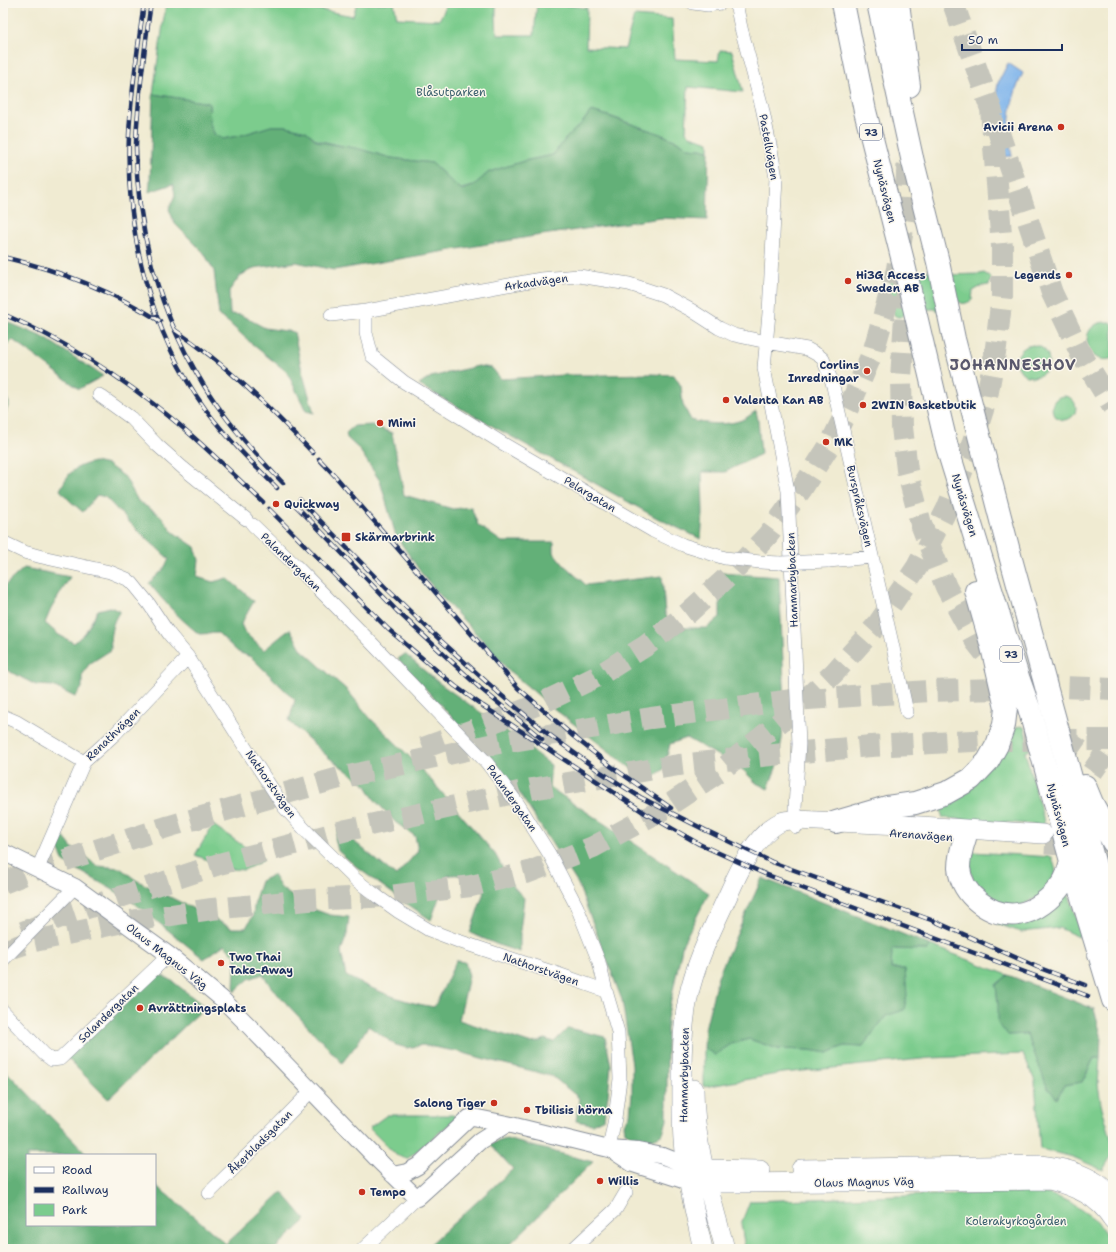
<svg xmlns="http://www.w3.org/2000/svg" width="1116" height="1252" font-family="'Shantell Sans',sans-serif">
<rect width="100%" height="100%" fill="#fbf7ec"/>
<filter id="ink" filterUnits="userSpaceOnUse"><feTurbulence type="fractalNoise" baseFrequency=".025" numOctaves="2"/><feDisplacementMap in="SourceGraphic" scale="8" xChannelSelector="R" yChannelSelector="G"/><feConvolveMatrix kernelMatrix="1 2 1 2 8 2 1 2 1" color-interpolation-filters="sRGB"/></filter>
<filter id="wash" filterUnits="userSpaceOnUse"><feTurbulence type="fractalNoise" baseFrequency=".012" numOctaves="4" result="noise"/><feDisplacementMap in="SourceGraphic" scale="16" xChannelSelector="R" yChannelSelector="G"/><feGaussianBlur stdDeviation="0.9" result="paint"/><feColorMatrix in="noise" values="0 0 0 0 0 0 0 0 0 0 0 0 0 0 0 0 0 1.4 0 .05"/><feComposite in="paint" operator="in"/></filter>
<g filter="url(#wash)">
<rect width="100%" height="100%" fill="#f0ebd2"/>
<path fill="#7bcc8d" stroke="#4b7e76" d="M166 3H292L295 5 353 16 357 3H394L397 18 439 20 444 11 445 3H496V17L497 35H534L537 3H548L587 8 586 47 625 49 634 16 672 19 675 59 718 61 720 50 732 51 743 92 688 87 686 132 690 136 709 142V150L688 148 679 142 660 134 609 116 591 111 582 123 567 137 553 155 524 161 489 172 473 186 461 189 451 181 432 163 391 158 377 154 317 140 306 131 286 126H271L242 135 223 139 215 135 210 125 209 103 153 94Z
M895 269 900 272 936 271 946 275 980 274 984 273 989 276 991 279 989 285 982 286 973 291 972 300C966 304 962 305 956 300L940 310H936L935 309C928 309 911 310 907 313 904 314 903 317 899 317 888 318 891 289 890 281L888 279 889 273Z
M1110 322 1113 324V358C1087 368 1077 329 1100 323 1103 322 1107 322 1110 322Z
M1017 361a16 16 0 1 1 32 0a16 16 0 1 1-32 0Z
M1052 408a12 12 0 1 1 24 0a12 12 0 1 1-24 0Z
M1021 726 1024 727 1030 750 1025 752 1045 825 943 818 939 805 1010 737 1016 727Z
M213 825 264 860 244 870 231 869 195 855Z
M973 852 1052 857C1053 862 1056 868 1056 873 1056 892 1032 900 1017 907L982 896C974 881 965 869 973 852Z
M1065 892 1070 898 1080 931 1079 937 1059 928 1021 932 997 924V919Z
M930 945 1008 975 996 985 998 1004 1008 1035 1027 1034 1033 1050 1057 1098 1064 1085 1082 1082 1094 1058H1100L1098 1084 1101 1104 1113 1145V1153L1103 1170 1073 1157 1040 1149 1035 1081 1023 1054 931 1058 783 1073 704 1087V1048L715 1055 731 1044 749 1039 778 1049 809 1050 828 1053 844 1046 862 1047 886 1016 905 969H891L892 949 928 950Z
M387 1115H453L457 1118 407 1159 396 1155 369 1128Z
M1026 1192 1049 1194 1070 1202 1097 1221 1113 1245V1249H745L741 1224 750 1201Z"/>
<path fill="#64b078" stroke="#40706b" d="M153 94 209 103 210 125 215 135 223 139 242 135 271 126H286L306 131 317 141 336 145 356 148 391 158 432 163 451 181 462 190 473 186 489 172 524 161 553 155 567 137 582 123 591 111 608 116 660 134 679 142 688 148 709 150 707 220 661 218 535 236 334 270 296 262 254 268 240 276 229 291 230 314 241 315 265 328 294 332 302 371 314 413 306 411 287 372 252 344 228 322 219 316 214 271 204 253 175 224 169 209 175 195 173 184 149 192 150 182Z
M3 320 45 338 103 376 79 389 13 340 3 348Z
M478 366 492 368 501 379 564 375H604L650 374 674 375 681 386 683 405 691 420C705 424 727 426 742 420 747 418 751 414 756 411L758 420 761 454 725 472H702L703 514 701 539 657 518 419 385 431 377Z
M3 391 9 403 3 420Z
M372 425 392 433 404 495 453 509 471 507 478 525 502 542H554V553L563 564 586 585 662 576 665 613 672 628H707L720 617V597L722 573 750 575 779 577 785 704 782 739 776 768 768 789 756 783 743 770 687 738 670 744 664 769 651 779 637 773 557 711 508 670 488 646 445 601 422 574 396 536 380 481 359 449 347 438 346 433 354 426Z
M94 462 108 465 125 477 138 501 161 516 173 532 195 547 199 560 197 577 213 582 227 578 254 601 241 624 245 633 264 650 290 629 302 650 348 691 370 718 408 755 425 773 495 854 512 885 524 898 520 931V952L501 946 470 933 484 892 480 884C469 878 459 872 447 876L431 920 403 901 358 868 338 851 335 838 339 829 396 876 418 851 415 836 395 822 374 799 365 784 328 757 289 721 295 700 251 657 238 652 218 633 199 634C179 618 165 603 149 583L163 570 169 559 136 529 105 497 97 495 83 512 70 501 60 490C69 472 73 467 94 462Z
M24 568 70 577 51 609 45 623 59 635 74 643 85 633 98 610 110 607 120 611C111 624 110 634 111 650L89 664 82 676V688L75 697 53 686 36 685 3 668V587Z
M405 654 439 683 497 724 551 765 549 787 709 893 683 943 667 1019V1120L663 1134C646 1144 642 1141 625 1132L624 1124 630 1114 632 1094V1065L622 1000 578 884 516 788 489 754 448 713 398 659Z
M63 836 73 849 98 866 120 868 136 880 232 928H246L253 915 255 899 261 881 273 875 281 888 307 907 330 915 349 917 347 935 341 951 346 976C374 990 402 1002 434 1007L439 998 456 961 465 962 469 976 459 1020 529 1043 538 1042 545 1039 554 1042 568 1028 605 1037 611 1065 608 1096 604 1118 592 1124 576 1121 579 1098 552 1076 481 1058 460 1052 422 1045 407 1048 396 1045 368 1026 357 1044 342 1063 271 987 263 974 249 979 234 992 235 956 224 945 204 959 129 899 64 862 59 851Z
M762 878 930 945 928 950 892 949 891 969H905L907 995 904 1010 886 1016 862 1047 844 1046 828 1053 809 1050 778 1049 749 1039 731 1044 715 1055 704 1048 705 1029 718 976Z
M1008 975 1094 1009 1101 1035 1100 1058H1094L1082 1082 1064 1085 1057 1099 1047 1087 1027 1034 1008 1035 998 1024V1004L996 985Z
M151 976H163L171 980 205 1007 108 1099 65 1056Z
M3 1068 88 1155H27V1225H155V1185L196 1218 226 1244 282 1192 306 1220 275 1249H3Z
M506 1139 593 1162 505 1249H425L513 1169 490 1144Z"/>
<path fill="#7cb2eb" stroke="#4c70a4" d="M1008 63 1023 73C1010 100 1006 127 1012 156L998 157 994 138 992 124 994 110 998 83Z"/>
</g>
<g filter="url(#ink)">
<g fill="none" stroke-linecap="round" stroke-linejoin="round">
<path stroke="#c5c5bb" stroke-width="19" stroke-dasharray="19 10" stroke-linecap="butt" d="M1045 845 1113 849"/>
<path stroke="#c5c5bb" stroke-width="22" stroke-dasharray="22 11" stroke-linecap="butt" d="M953 3 991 109 1052 293 1081 354 1113 407
M907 286 901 378 902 427 907 470 921 524 946 587 976 642 999 671
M1063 737 1074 746 1113 773
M423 748 481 727 544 702 598 676 647 645 688 613 733 572 768 535 801 490 831 443 854 396 874 349 897 269 905 214 908 154
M3 883 35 870 170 826 339 778 494 744 651 718 792 700 930 691 1063 687 1113 689
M23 932 66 915 219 864 347 830 532 789 679 765 791 753 871 746 994 740H1113
M3 951 30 942 123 922 212 909 309 900 389 896 471 886 529 872 593 847 660 811 720 771 790 714 834 673 878 624 917 567 947 509 969 454 987 397 996 347 1002 296V246L991 109"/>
<defs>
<path id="minor" d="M693 3 708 5 721 3
M736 3 741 28 762 107 771 150 776 178 769 313 764 368 788 491 799 744 795 808 796 827
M331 315 366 311
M99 395 131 418 157 445 183 468 246 519
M253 525 295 565 366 637 487 763 518 804 550 855 577 907 599 962 606 991 618 1032 620 1079 615 1118 609 1149
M3 542 24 552 42 557 110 572 127 579 132 583 149 604 169 634 188 657 250 755 284 807 308 833 356 880 378 897 399 912 429 930 458 941 558 974 606 991
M828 561 872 557
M780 563 760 562 725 558 683 545 653 531 622 513 502 443 404 382 372 356 366 333V311L541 279 579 276 629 284 663 295 691 310 719 328 734 335 767 342 807 349 818 355 823 359 832 382 892 643 907 712
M3 716 17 722 84 762
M38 868 84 762 115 734 188 657
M3 960 75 887
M3 1011 44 1054 52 1060 60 1059 169 955
M209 1193 277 1126 311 1091
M363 1249 417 1198
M573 1249 616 1209 626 1192"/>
<path id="tertiary" d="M3 852 75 887 169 955 222 999 249 1026 379 1161 417 1198 480 1141 507 1124
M612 1150 633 1164 689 1182
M393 1175 407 1172 418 1166 469 1118 473 1117 507 1124 609 1149 638 1151 663 1156 686 1165"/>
<path id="secondary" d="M694 1089C694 1144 711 1196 725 1249
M693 1167 703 1169 760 1170
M801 1169 1040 1165C1060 1167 1079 1171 1097 1183 1103 1187 1108 1193 1113 1198
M696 1183H738L1050 1180C1076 1187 1098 1196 1113 1220
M703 1249C697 1222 690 1194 686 1166 681 1136 682 1104 682 1073 682 1048 683 1022 688 998 696 960 714 926 730 891 740 868 757 833 781 822 785 820 791 820 796 820L921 826 1043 834"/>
<path id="trunk" d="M843 3 865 111 903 261 947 447 1018 677 1029 708 1071 861 1113 1000
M878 3 912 158 938 262 954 339 1011 559 1113 931
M898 3 909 86
M1085 786 1092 803 1113 842
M836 822 887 807 915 803 946 793 971 779 988 761 997 745 1004 725 1006 708 992 647 976 591
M965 838C962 847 959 857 959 868 961 894 991 918 1018 914 1035 912 1052 898 1062 884 1067 878 1069 868 1071 861"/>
</defs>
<use href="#minor" stroke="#868d98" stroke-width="14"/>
<use href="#tertiary" stroke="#868d98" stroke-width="18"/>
<use href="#secondary" stroke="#868d98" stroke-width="20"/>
<use href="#trunk" stroke="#868d98" stroke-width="24"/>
<use href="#minor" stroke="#fff" stroke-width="13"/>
<use href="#tertiary" stroke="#fff" stroke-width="16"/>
<use href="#secondary" stroke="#fff" stroke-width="19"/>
<use href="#trunk" stroke="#fff" stroke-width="22"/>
<defs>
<path id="rail" d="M144 3C138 47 131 91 129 135 125 231 150 332 206 410 227 438 252 463 277 488
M151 3C147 29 144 55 141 81 139 103 136 126 136 148 137 232 159 312 203 384 225 420 253 452 283 483
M3 257C58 270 112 291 160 321
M3 314C66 341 123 378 176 422 206 447 234 475 263 502
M175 330C227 365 270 408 313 453
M319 459 336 477 442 600 518 688 573 736 612 767 671 808
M300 500 388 590 439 639 501 695 547 733 599 771 640 797 705 830 772 862 934 921 1037 967 1085 985
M295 505 315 525 397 611 480 688 542 739
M269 509 388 629 435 669 455 686 483 706 645 813 699 844 765 874 794 885 1088 996"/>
</defs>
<use href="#rail" stroke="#1b2f5e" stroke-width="4.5"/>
<use href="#rail" stroke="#fbf7ec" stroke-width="3" stroke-dasharray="9" stroke-linecap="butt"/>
<defs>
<path id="minor-bridge" d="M780 563 828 561"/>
</defs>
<use href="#minor-bridge" stroke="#868d98" stroke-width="14" stroke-linecap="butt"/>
<use href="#minor-bridge" stroke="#fff" stroke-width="13"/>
</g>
</g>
<g fill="#c8321e" stroke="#fbf7ec" stroke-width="1.5">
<circle cx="1061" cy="127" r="4"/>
<circle cx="1069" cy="275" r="4"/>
<circle cx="848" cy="281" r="4"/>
<circle cx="867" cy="371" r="4"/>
<circle cx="726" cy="400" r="4"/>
<circle cx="863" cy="405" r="4"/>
<circle cx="380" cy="423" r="4"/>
<circle cx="826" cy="442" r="4"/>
<circle cx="276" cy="504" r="4"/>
<rect x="341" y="532" width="10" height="10" rx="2"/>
<circle cx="221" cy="963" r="4"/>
<circle cx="140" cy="1008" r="4"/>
<circle cx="494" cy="1103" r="4"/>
<circle cx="527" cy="1110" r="4"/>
<circle cx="600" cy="1181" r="4"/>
<circle cx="362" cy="1192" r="4"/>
</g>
<g text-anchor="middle" stroke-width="3" stroke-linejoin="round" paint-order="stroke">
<g fill="#fbf7ec" stroke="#5e6b89" stroke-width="1">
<rect x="860" y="124" width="22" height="16" rx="3"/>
<rect x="1000" y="646" width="22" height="16" rx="3"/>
</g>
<g font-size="10" font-weight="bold" fill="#1b2f5e">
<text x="871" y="136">73</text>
<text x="1011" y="658">73</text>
</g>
<g font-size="11" fill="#385e6c" stroke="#fbf7ec">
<text x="451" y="96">Blåsutparken</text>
<text x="1016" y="1225">Kolerakyrkogården</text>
</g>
<g font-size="11" font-weight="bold" fill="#1b2f5e" stroke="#fbf7ec" text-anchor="start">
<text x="1053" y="131" text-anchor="end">Avicii Arena</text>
<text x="856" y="279">Hi3G Access<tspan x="856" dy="13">Sweden AB</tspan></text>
<text x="1061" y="279" text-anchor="end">Legends</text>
<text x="859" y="369" text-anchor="end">Corlins<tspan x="859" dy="13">Inredningar</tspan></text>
<text x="734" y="404">Valenta Kan AB</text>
<text x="871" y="409">2WIN Basketbutik</text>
<text x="388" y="427">Mimi</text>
<text x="834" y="446">MK</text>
<text x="284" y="508">Quickway</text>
<text x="355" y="541">Skärmarbrink</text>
<text x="229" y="961">Two Thai<tspan x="229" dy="13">Take-Away</tspan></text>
<text x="148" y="1012">Avrättningsplats</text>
<text x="486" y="1107" text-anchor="end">Salong Tiger</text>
<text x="535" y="1114">Tbilisis hörna</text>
<text x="608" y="1185">Willis</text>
<text x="370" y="1196">Tempo</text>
</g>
<g font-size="11" fill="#1b2f5e" stroke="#fbf7ec">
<text transform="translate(769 147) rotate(80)" y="4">Pastellvägen</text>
<text transform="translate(885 191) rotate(76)" y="4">Nynäsvägen</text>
<text transform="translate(536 282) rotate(-8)" y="4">Arkadvägen</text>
<text transform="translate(590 494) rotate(31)" y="4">Pelargatan</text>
<text transform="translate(965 505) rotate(73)" y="4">Nynäsvägen</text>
<text transform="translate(860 506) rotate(77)" y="4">Burspråksvägen</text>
<text transform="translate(291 562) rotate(44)" y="4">Palandergatan</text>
<text transform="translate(792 580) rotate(-92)" y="4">Hammarbybacken</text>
<text transform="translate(113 734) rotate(-44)" y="4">Renathvägen</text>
<text transform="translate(271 784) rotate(55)" y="4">Nathorstvägen</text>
<text transform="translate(512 798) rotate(55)" y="4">Palandergatan</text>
<text transform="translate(1059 815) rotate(75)" y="4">Nynäsvägen</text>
<text transform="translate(921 835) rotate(4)" y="4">Arenavägen</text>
<text transform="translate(167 956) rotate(38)" y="4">Olaus Magnus Väg</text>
<text transform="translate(541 969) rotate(19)" y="4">Nathorstvägen</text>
<text transform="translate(108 1013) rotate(-44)" y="4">Solandergatan</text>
<text transform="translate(684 1075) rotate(-89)" y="4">Hammarbybacken</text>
<text transform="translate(260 1142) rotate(-45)" y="4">Åkerbladsgatan</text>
<text transform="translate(864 1182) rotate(-1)" y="4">Olaus Magnus Väg</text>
</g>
<g font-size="15" font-weight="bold" letter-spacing="1" fill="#59586c" stroke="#fbf7ec">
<text x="1013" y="370">JOHANNESHOV</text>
</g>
</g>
<rect width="1116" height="1252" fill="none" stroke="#fbf7ec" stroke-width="16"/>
<rect x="26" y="1154" width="130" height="72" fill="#fbf7ec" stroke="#a1a7b3"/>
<rect x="34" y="1167" width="20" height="6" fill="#ffffff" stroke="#a1a7b3"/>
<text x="62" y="1174" font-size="12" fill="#1b2f5e">Road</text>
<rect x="34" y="1187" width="20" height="6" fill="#1b2f5e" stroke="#a1a7b3"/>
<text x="62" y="1194" font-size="12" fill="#1b2f5e">Railway</text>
<rect x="34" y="1204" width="20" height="12" fill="#7bcc8d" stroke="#a1a7b3"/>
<text x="62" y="1214" font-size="12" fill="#1b2f5e">Park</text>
<path d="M962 44v6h100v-6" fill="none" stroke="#1b2f5e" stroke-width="2"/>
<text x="968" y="44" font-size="12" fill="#1b2f5e" stroke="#fbf7ec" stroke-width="3" paint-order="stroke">50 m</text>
</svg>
